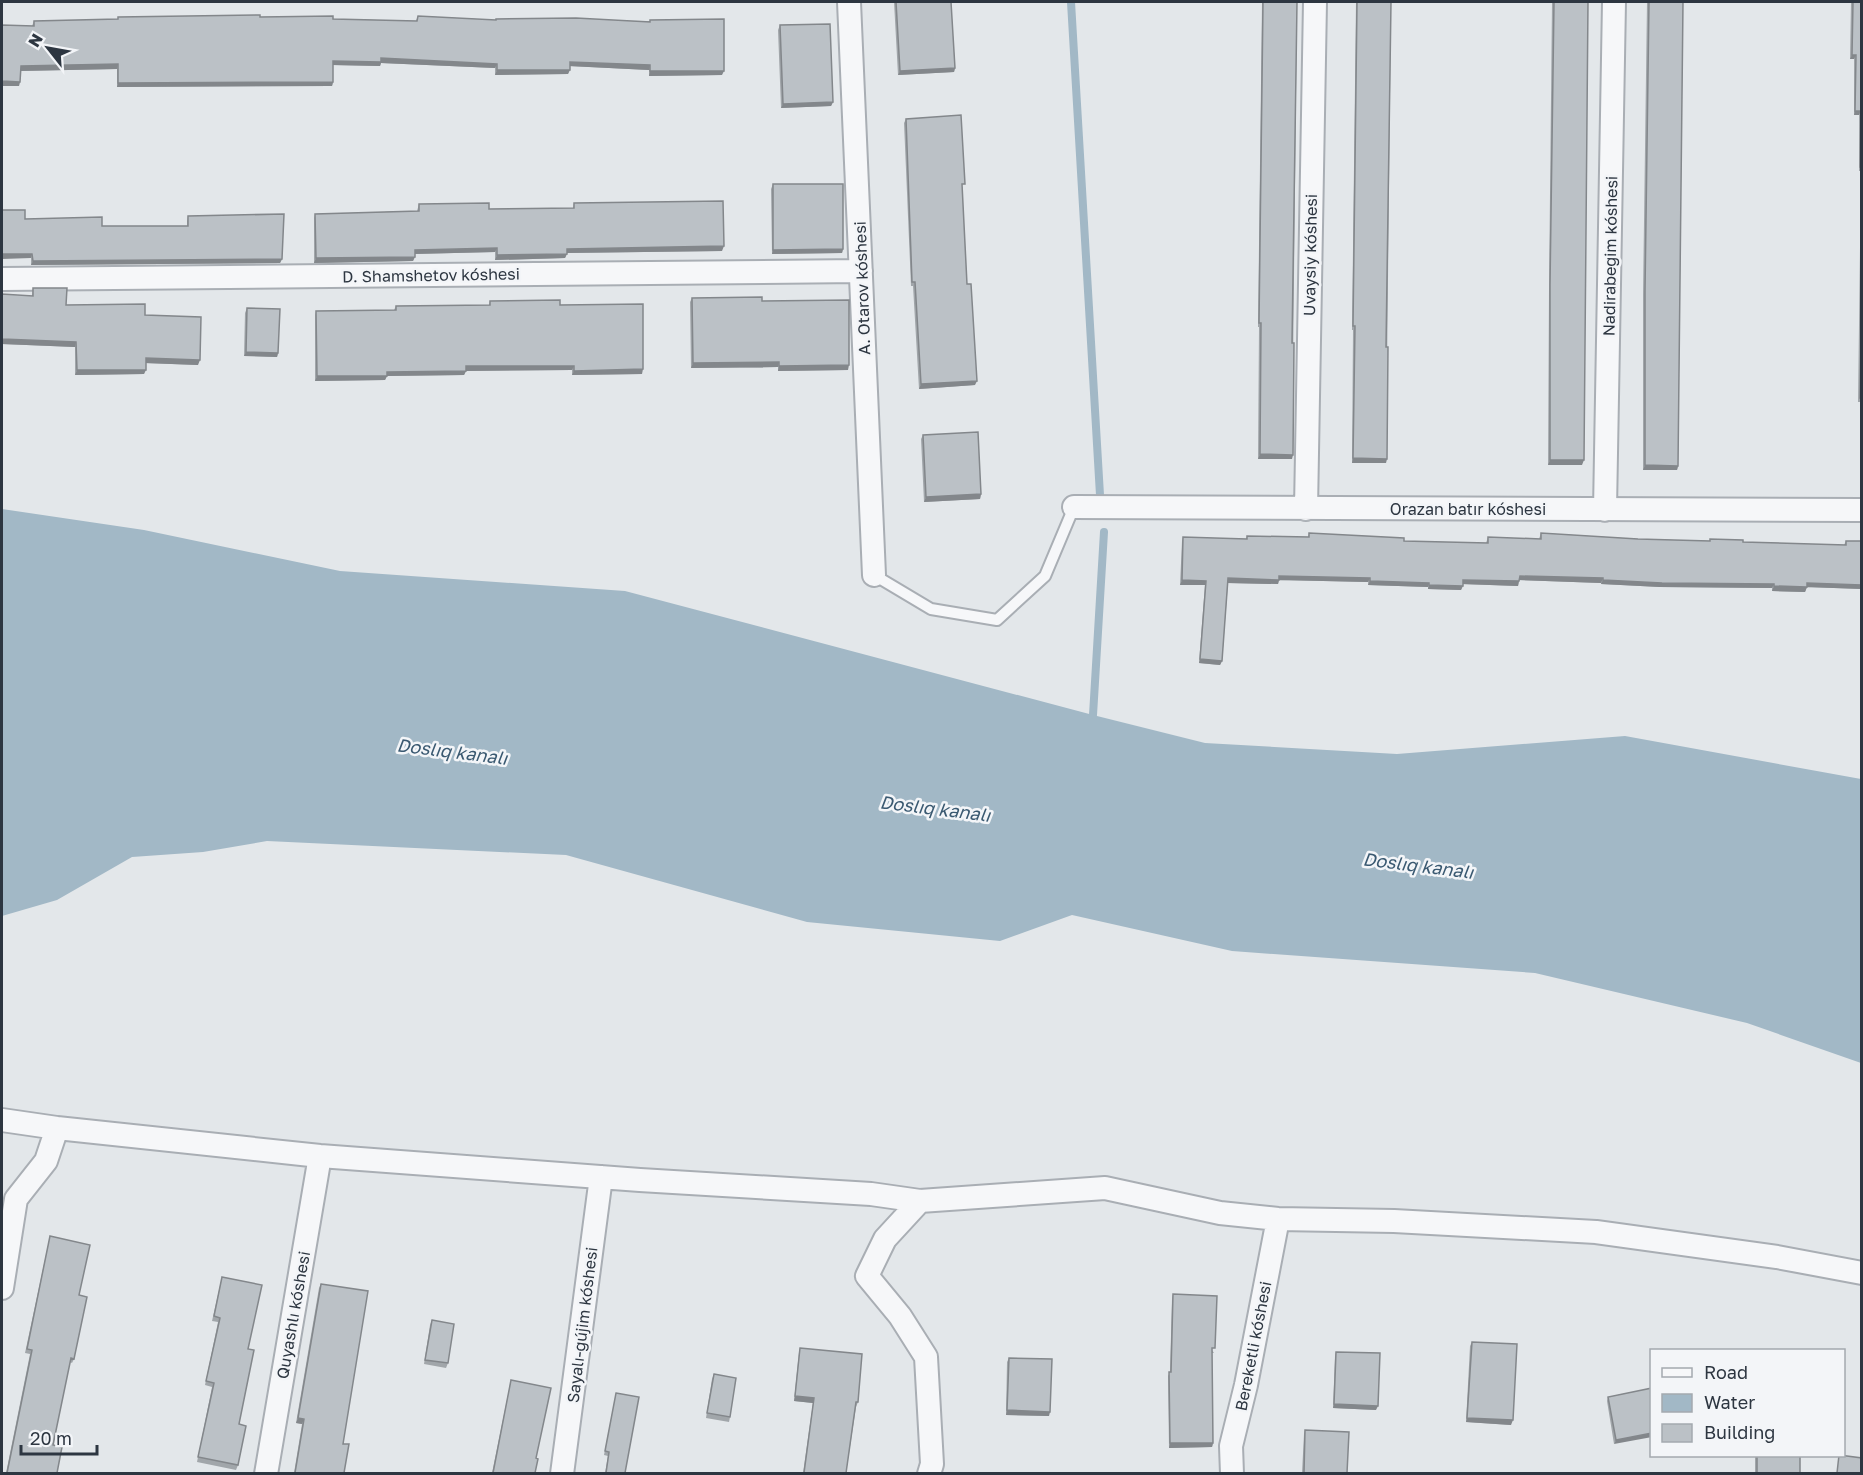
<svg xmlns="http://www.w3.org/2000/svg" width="1863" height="1475" font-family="'Golos Text',sans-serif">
<rect width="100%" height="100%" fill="#e3e7ea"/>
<path fill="#a2b8c6" d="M2 509 144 530 340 571 625 591 1093 715 1205 743 1397 754 1625 736 1861 779V1063L1747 1023 1535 973 1232 951 1072 915 1000 941 807 922 566 855 267 841 203 852 132 857 57 900 2 916Z"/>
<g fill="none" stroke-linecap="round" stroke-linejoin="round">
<path stroke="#a2b8c6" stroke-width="8" d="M1071 2 1100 495
M1093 715 1104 532"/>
<defs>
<path id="service" d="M874 575 931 609 997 620 1045 576 1074 507"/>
<path id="minor" d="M849 2 874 575
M2 279 861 271
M1074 507 1862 510
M1306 509 1315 2
M1605 510 1614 2
M2 1120 57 1128 320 1156 640 1180 871 1194 920 1201 1105 1188 1220 1213 1278 1219 1394 1221 1596 1232 1777 1257 1862 1273
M920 1201 885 1239 867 1276 900 1316 926 1357 932 1464 929 1474
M2 1288 16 1199 46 1161 57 1128
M266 1474 320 1156
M562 1474 601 1177
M1232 1474 1231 1446 1246 1385 1278 1219"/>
</defs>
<use href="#service" stroke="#a9aeb4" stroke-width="14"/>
<use href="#minor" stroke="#a9aeb4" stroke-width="26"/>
<use href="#service" stroke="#f6f7f9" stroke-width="10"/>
<use href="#minor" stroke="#f6f7f9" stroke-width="22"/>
</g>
<path fill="#a1a6aa" d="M894 2H951L955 68 954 72 898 75Z
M1262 2H1297L1292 459H1258L1259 327H1258Z
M1356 2H1391L1386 463H1352L1353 330H1352Z
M1552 2H1588L1582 465H1548L1549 290Z
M1647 2H1683L1678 466 1677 470H1643V295Z
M1851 2H1862V402H1858L1861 171H1859V115H1854V59H1850Z
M418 16 496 20 650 21V20L722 75 649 76V70L570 66 568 74 495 75V68L381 63 380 66 333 65V82L332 86 117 87V69L20 71 19 86H2V25L32 26 34 21 260 17 416 21Z
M780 25 833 102 831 106 781 108 778 30Z
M906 119 963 188H962L967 284 975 385 919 389 913 286H911L904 123Z
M773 184 843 249 842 253 772 254 771 189Z
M574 203 722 251 567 253 565 258 495 260V252L415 254 413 261 314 263V218L315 214 417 211 419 204 489 209 573 208Z
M188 216 282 259 280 263 31 265V258L25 219 102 226H187V221Z
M33 288 66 305 145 315 198 365 146 363 144 374 75 375V347L2 344V294L32 296Z
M692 298 762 301 848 370 778 371V367L691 368 690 302Z
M490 301 560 305 642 374 572 375V370L466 371 464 375 387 376 385 380 315 381V315L316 311 394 310 396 306 489 305Z
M247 308 278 353 277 357 244 356 245 313Z
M923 435 981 494 980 499 924 502 921 439Z
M1309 533 1404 541 1486 543 1488 537 1539 539 1541 533 1638 539 1710 541V539L1743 542 1844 545 1846 541 1862 589 1807 587 1805 592 1772 591V588L1660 587 1601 584V583L1519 580 1518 586 1463 584 1461 590 1428 589V587L1368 585V582L1279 580 1278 584 1228 583 1222 661 1220 665 1199 663 1205 585H1180L1182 541 1183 537 1246 539 1247 536 1308 537Z
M50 1236 79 1295 74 1359 72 1363 70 1362 53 1445 57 1473H6L30 1354 25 1353Z
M222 1277 248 1349 239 1424 238 1465 236 1470 197 1462 212 1387 205 1385 218 1322 212 1321Z
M321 1284 343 1444 344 1473H294L302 1424 296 1423 319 1288Z
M1173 1294 1214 1353H1212L1213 1443 1212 1447 1169 1448 1168 1376 1170 1372 1172 1299Z
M432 1320 448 1363 446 1368 424 1364 430 1325Z
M1472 1342 1511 1425 1466 1422 1470 1346Z
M800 1348 858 1402 856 1407 846 1473H803L813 1403 794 1401 799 1352Z
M1336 1352 1376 1410 1333 1408 1335 1356Z
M1009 1358 1049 1416 1006 1415 1007 1362Z
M714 1374 730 1417 729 1422 706 1418 712 1379Z
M511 1380 536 1458 535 1473H492Z
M1652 1388 1614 1444 1607 1401 1608 1397Z
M616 1393 625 1473H605L608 1456 604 1455Z
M1305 1430 1347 1473H1302L1304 1434Z
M1755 1455H1800V1473H1755Z"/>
<path fill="#83878b" d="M1852 55H1856L1854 59H1850Z
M381 58 497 64 495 68 381 63 380 66 332 65 333 61Z
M570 62 650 65 649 70 568 66Z
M118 64 117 69 19 71 21 66Z
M955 68 954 72 898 75 900 71Z
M497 70H570L568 74 495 75Z
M650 71H724L722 75 649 76Z
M2 81 20 82 19 86H2Z
M333 82 332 86 117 87 118 83Z
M833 102 831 106 781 108 783 104Z
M1855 111H1861L1859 115H1854Z
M724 246 722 251 565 253 567 249Z
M497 248 495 252 413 254 415 250Z
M843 249 842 253 772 254 773 250Z
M2 254H32L31 258 2 259Z
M567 254 565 258 495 260 497 255Z
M415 257 413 261 314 263 316 258Z
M282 259 280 263 31 265 33 261Z
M2 339 76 342 75 347 2 344Z
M246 352 278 353 277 357 244 356Z
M146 358 200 360 198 365 144 363Z
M779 362 778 367 691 368 693 363Z
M849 365 848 370 778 371 779 366Z
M466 366H574L572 370 464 371Z
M643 369 642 374 572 375 574 371Z
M77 370H146L144 374 75 375Z
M466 371 464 375 387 376 385 380 315 381 317 376 387 372Z
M977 381 975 385 919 389 921 384Z
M1260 454 1293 455 1292 459H1258Z
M1353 458 1387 459 1386 463H1352Z
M1550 460H1584L1582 465H1548Z
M1645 465 1678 466 1677 470H1643Z
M981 494 980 499 924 502 926 497Z
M1279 576 1370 578 1368 582 1278 580Z
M1520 576 1603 578 1601 583 1518 580Z
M1228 578 1279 580 1278 584 1227 583Z
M1182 580 1206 581 1205 585H1180Z
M1463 580 1519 581 1518 586 1461 584Z
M1603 580 1774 584 1772 588 1660 587 1601 584Z
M1370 581 1429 583 1428 587 1368 585Z
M1807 583 1862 585V589L1805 587Z
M1429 585 1463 586 1461 590 1428 589Z
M1774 586 1807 587 1805 592 1772 591Z
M1200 659 1222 661 1220 665 1199 663Z
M795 1396 814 1398 813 1403 794 1401Z
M1334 1404 1378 1406 1376 1410 1333 1408Z
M1007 1410 1050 1412 1049 1416 1006 1415Z
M298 1418 304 1419 302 1424 296 1423Z
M1467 1418 1513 1420 1511 1425 1466 1422Z
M1652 1433V1437L1614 1444 1616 1440Z
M1170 1443H1213L1212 1447 1169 1448Z"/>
<path fill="#bbc1c6" stroke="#83878b" stroke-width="1.5" d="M896 2H951L955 68 900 71Z
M1263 2H1297L1292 343H1294L1293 455 1260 454 1261 323H1259Z
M1357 2H1391L1386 347H1388L1387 459 1353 458 1355 326H1353Z
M1554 2H1588L1584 460H1550V285Z
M1649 2H1683L1678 466 1645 465V291Z
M1853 2H1862V167H1860L1861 111H1855L1856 55H1852Z
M260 15V17L333 16V19L417 21 418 16 496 20V19L576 18 650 22V20L724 19V71H650V65L570 62V70H497V64L381 58V62L333 61V82L118 83V64L21 66 20 82 2 81V25L34 26V21L118 19V17Z
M830 24 833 102 783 104 780 25Z
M961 115 965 184H962L967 284H971L977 381 921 384 915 282H912L906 119Z
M773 184H843V249L773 250Z
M723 201 724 246 567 249V254L497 255V248L415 250V257L316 258 315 214 419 211V204L489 203V209L574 208V203Z
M2 210H25V219L102 217V226H188V216L284 214 282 259 33 261 32 254H2Z
M1862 283V398H1860Z
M33 288H67L66 305 145 304V315L201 317 200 360 146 358V370H77L76 342 2 339V294L33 296Z
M762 297V301L849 300V365L779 366V362L693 363 692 298Z
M560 300V305L643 304V369L574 371V366H466V371L387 372V376H317L316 311 396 310V306L490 305V301Z
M247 308 280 309 278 353 246 352Z
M978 432 981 494 926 497 923 435Z
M1309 533 1404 538V541L1488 543V537L1541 539V533L1638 539 1710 541V539L1743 540V542L1846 545V541H1862V585L1807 583V587L1774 586V584L1662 583 1603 580V578L1520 576 1519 581 1463 580V586L1429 585V583L1370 581V578L1279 576V580L1228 578 1222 661 1200 659 1206 581 1182 580 1183 537 1247 539V536L1309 537Z
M50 1236 90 1245 79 1295 87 1297 74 1359 71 1358 53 1445 62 1447 57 1473H7L32 1350 27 1349Z
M222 1277 262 1285 248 1349 254 1350 239 1424 246 1426 238 1465 198 1457 214 1383 206 1381 220 1318 214 1316Z
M321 1284 368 1291 343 1444H349L344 1473H295L304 1419 298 1418Z
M1173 1294 1217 1296 1215 1348H1212L1213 1443H1170L1169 1372H1171Z
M432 1320 454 1324 448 1363 425 1360Z
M1472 1342 1517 1344 1513 1420 1467 1418Z
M800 1348 862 1354 858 1402H856L846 1473H804L814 1398 795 1396Z
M1336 1352 1380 1353 1378 1406 1334 1404Z
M1009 1358 1052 1359 1050 1412 1007 1410Z
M714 1374 736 1378 730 1417 707 1413Z
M511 1380 551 1388 536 1458 538 1459 535 1473H493Z
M1652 1388V1433L1616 1440 1608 1397Z
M616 1393 639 1397 625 1473H606L609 1452 605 1451Z
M1305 1430 1349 1432 1347 1473H1304Z
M1757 1455H1800V1473H1757Z
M1839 1455 1862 1458V1473H1837Z"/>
<g text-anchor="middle" stroke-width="5" stroke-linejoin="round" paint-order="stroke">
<g font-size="16" fill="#2d3641" stroke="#f3f5f8">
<text transform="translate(1310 255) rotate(-89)" y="6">Uvaysiy kóshesi</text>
<text transform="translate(1610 256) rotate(-89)" y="6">Nadirabegim kóshesi</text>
<text transform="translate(431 275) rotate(-1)" y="6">D. Shamshetov kóshesi</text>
<text transform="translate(862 288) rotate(-92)" y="6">A. Otarov kóshesi</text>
<text x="1468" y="515">Orazan batır kóshesi</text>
<text transform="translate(293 1315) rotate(-80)" y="6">Quyashlı kóshesi</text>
<text transform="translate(582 1325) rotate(-83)" y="6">Sayalı-gújim kóshesi</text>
<text transform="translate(1253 1346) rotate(-79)" y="6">Bereketli kóshesi</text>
</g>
<g font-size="18" font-style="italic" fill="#3a5971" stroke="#f3f5f8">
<text transform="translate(452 752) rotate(7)" y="6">Doslıq kanalı</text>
<text transform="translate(935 809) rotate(7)" y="6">Doslıq kanalı</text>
<text transform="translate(1418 866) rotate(7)" y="6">Doslıq kanalı</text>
</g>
</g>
<rect width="1863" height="1475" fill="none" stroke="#2d3641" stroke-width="6"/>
<rect x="1650" y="1349" width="195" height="108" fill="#f3f5f8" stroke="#a4a9af" stroke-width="1.5"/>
<rect x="1662" y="1368" width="30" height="9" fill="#f6f7f9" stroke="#a4a9af" stroke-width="1.5"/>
<text x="1704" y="1379" font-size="18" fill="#2d3641">Road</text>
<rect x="1662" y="1394" width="30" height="18" fill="#a2b8c6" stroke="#a4a9af" stroke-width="1.5"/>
<text x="1704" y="1409" font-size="18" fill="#2d3641">Water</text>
<rect x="1662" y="1424" width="30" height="18" fill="#bbc1c6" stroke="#a4a9af" stroke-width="1.5"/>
<text x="1704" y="1439" font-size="18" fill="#2d3641">Building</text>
<g transform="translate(48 48) rotate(301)" stroke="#f3f5f8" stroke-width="4.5" paint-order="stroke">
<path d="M0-4.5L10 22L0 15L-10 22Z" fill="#2d3641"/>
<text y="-9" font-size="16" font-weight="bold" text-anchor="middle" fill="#2d3641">N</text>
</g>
<path d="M21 1445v9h76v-9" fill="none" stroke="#2d3641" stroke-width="3"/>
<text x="30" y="1445" font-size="18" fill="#2d3641" stroke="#f3f5f8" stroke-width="4.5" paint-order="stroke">20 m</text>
</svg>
